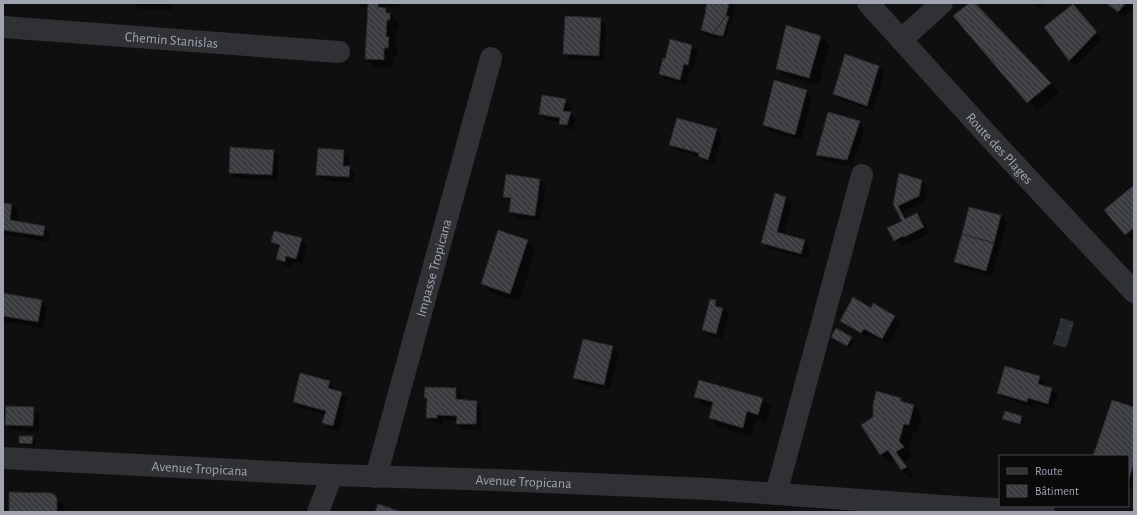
<svg xmlns="http://www.w3.org/2000/svg" width="1137" height="515" font-family="'Alegreya Sans',sans-serif">
<defs>
<pattern id="water-ripples" width="26" height="14" patternUnits="userSpaceOnUse"><rect width="26" height="14" fill="#282f35"/><path d="M2 4q2-2 4 0t4 0M15 11q2-2 4 0t4 0" fill="none" stroke="#444a50"/></pattern>
<pattern id="building-back-hatch" width="6" height="6" patternUnits="userSpaceOnUse"><rect width="6" height="6" fill="#3b3c40"/><path d="M-1 5l2 2M0 0l6 6M5-1l2 2" fill="none" stroke="#545559"/></pattern>
</defs>
<rect width="100%" height="100%" fill="#0f0f10"/>
<path fill="url(#water-ripples)" d="M1061 318 1074 322 1066 348 1053 344Z"/>
<path fill="#0007" d="M132 3H172V10L138 9Z
M357 3H399L398 8 388 7V11L399 23 398 29H396L395 44 397 47V56H393L392 68 375 67 366 58 368 11 366 8H362Z
M708 3H730L735 7 732 22 729 25 726 38 721 37 719 39 708 36 702 30Z
M971 3H974L981 10 1059 92 1037 111 954 16Z
M1034 3H1044L1039 9Z
M1107 3H1134V6L1124 17Z
M1079 11 1102 39 1076 66 1070 61 1046 28Z
M600 19 606 25 604 61 570 60 564 54Z
M821 37 830 45 818 86 786 77 777 69Z
M671 41 692 46 698 52 693 71 690 70 686 85 666 80 660 74 666 60Z
M878 66 884 72 873 111 840 99 835 93Z
M806 91 812 97 801 140 770 131 764 125Z
M565 100 571 106 570 113 576 119 573 130 566 129 560 122 546 120 540 114Z
M859 122 865 128 852 166 823 161 817 155Z
M717 130 722 136 714 165 705 162 700 157 676 150 670 144Z
M274 151 279 157 278 181 235 178 230 172Z
M343 151 349 157V167L355 173 354 183 323 180 317 174Z
M900 174 922 181 928 187 925 201 903 212 907 220 917 214 923 220 929 233 910 243 909 242 901 246 895 240 903 221 894 203Z
M507 176 540 180 546 186 540 221 516 218 510 212 511 203 504 196Z
M1134 186V242L1126 234Z
M776 195 786 198 792 204 783 235 804 241 810 247 807 259 768 248 762 242Z
M12 205 18 211 16 222 44 227 50 233 49 242 3 234V206Z
M1001 216 1007 222 992 276 961 268 955 262Z
M301 239 307 245 302 264 292 262 291 267 283 265 277 259 280 248 272 242Z
M527 241 536 249 519 302 490 292 482 284Z
M3 294 41 301 47 307 43 328 3 321Z
M715 301 729 314 722 339 709 335 703 330Z
M874 305 895 317 901 323 888 344 870 334 868 338 847 326 841 320 872 309Z
M832 337 851 338 854 341 850 348Z
M613 347 619 353 610 390 580 384 574 378Z
M1040 377 1045 383 1044 387 1052 389 1058 395 1053 409 1034 403 1033 407 1004 398 998 392Z
M329 382 335 388 334 391 341 393 347 399 339 431 330 429 324 423 326 415 300 408 294 402Z
M426 388 456 389 462 395 461 401 476 402 482 408 481 430H463L457 424 458 421 442 420V424L433 423 427 417 428 401 425 398Z
M695 397 762 399 771 407 766 423 756 420 752 436 718 427 710 418 713 408 704 406Z
M901 399 905 404 914 406 922 415 917 433 913 432 908 451 912 456 904 461 914 476 911 478 902 470 895 459 890 463 881 454Z
M33 408 39 414V432L12 430 6 424Z
M1134 408V490L1128 488V456Z
M1022 417 1025 419 1023 426 1006 421 1004 419Z
M32 437 35 440V446H23L20 443Z
M55 496 64 505 65 512H10Z"/>
<path fill="url(#building-back-hatch)" stroke="#29292c" d="M360 3H380L378 4V7L386 8V13H390V20H387L386 37H389L388 48H384V60L365 59 368 4Z
M707 3H729L726 16 713 34 701 30 706 11H705Z
M969 3H975L1051 83 1027 103 953 16Z
M1106 3H1126L1118 12Z
M1073 4 1097 32 1069 61 1044 27Z
M565 16 601 18 599 56 563 54Z
M726 16H729L723 36 713 34Z
M786 25 821 36 809 78 776 69Z
M670 39 692 45 688 65 684 64 680 80 659 74 663 58 665 59Z
M845 54 879 66 867 106 833 94Z
M774 80 807 90 795 135 763 125Z
M542 95 566 99 563 111 571 112 567 125 559 124 560 118 539 114Z
M828 112 860 121 847 160 816 155Z
M677 118 717 129 708 160 698 156 699 153 669 145Z
M230 147 274 150 272 175 229 173Z
M318 148 344 150 343 166H350L349 177 316 175Z
M899 173 922 180 919 196 898 206 905 219 917 213 924 227 904 237 903 236 894 241 887 228 902 221 893 204Z
M506 174 540 179 535 216 509 212 511 198 503 197Z
M1134 185V228L1125 235 1104 210Z
M775 193 786 197 777 232 805 240 801 254 761 243Z
M3 203 12 204 10 220 45 226 43 236 3 230Z
M969 207 1001 215 994 243 962 234Z
M498 230 528 240 510 294 481 284Z
M274 231 302 238 296 259 286 256 285 262 276 259 280 245 271 242Z
M962 234 994 243 986 271 954 262Z
M3 293 42 300 38 322 3 316Z
M853 297 871 308 873 303 895 316 882 339 864 329 861 333 840 321Z
M710 299 716 300 715 306 723 308 716 334 702 330Z
M836 328 852 337 847 346 831 337Z
M583 339 613 346 604 385 573 378Z
M1005 366 1040 376 1038 384 1052 388 1048 404 1028 398 1027 402 997 393Z
M300 373 330 381 328 388 342 392 333 426 322 423 326 411 293 402Z
M699 380 763 398 758 415 747 411 743 428 709 418 713 402 694 397Z
M425 387 456 388V399L477 401 476 424H456L457 416 437 415V418H426L427 398H424Z
M876 391 901 398V401L914 405 909 425 904 424 899 441 904 447 896 452 907 467 901 470 888 450 880 455 861 425 873 417V405Z
M1112 400 1134 407V463L1128 482V456H1093Z
M6 406 34 407 33 426 5 425Z
M1005 411 1022 416 1020 424 1002 419Z
M19 436H33L32 444 19 443Z
M9 492 51 493 55 495 57 499V512H9Z
M378 504 402 512H375Z"/>
<g fill="none" stroke-linecap="round" stroke-linejoin="round">
<g stroke="#303135" stroke-width="22">
<path id="s1" d="M868 3 993 141 1134 292"/>
<path id="s2" d="M3 27 339 52"/>
<path d="M901 40 942 3"/>
<path id="s3" d="M3 458 332 475 497 480 709 489 942 506 1044 512"/>
<path id="s4" d="M376 477 491 58"/>
<path d="M776 494 862 175"/>
<path d="M318 512 332 475"/>
</g>
</g>
<g text-anchor="middle" stroke-width="3.5" stroke-linejoin="round" paint-order="stroke">
<g font-size="14" fill="#a0a4b1" stroke="#0a0a0b">
<text dy="5" stroke="none"><textPath href="#s2" startOffset="169">Chemin Stanislas</textPath></text>
<text dy="5" stroke="none"><textPath href="#s1" startOffset="196">Route des Plages</textPath></text>
<text dy="5" stroke="none"><textPath href="#s4" startOffset="217">Impasse Tropicana</textPath></text>
<text dy="5" stroke="none"><textPath href="#s3" startOffset="197">Avenue Tropicana</textPath></text>
<text dy="5" stroke="none"><textPath href="#s3" startOffset="521">Avenue Tropicana</textPath></text>
</g>
</g>
<rect width="1137" height="515" fill="none" stroke="#a0a4b1" stroke-width="8"/>
<rect x="999" y="455" width="130" height="52" fill="#0a0a0b" stroke="#46484d"/>
<rect x="1007" y="468" width="20" height="6" fill="#303135" stroke="#46484d"/>
<text x="1035" y="475" font-size="12" fill="#a0a4b1">Route</text>
<rect x="1007" y="485" width="20" height="12" fill="url(#building-back-hatch)" stroke="#46484d"/>
<text x="1035" y="495" font-size="12" fill="#a0a4b1">Bâtiment</text>
</svg>
